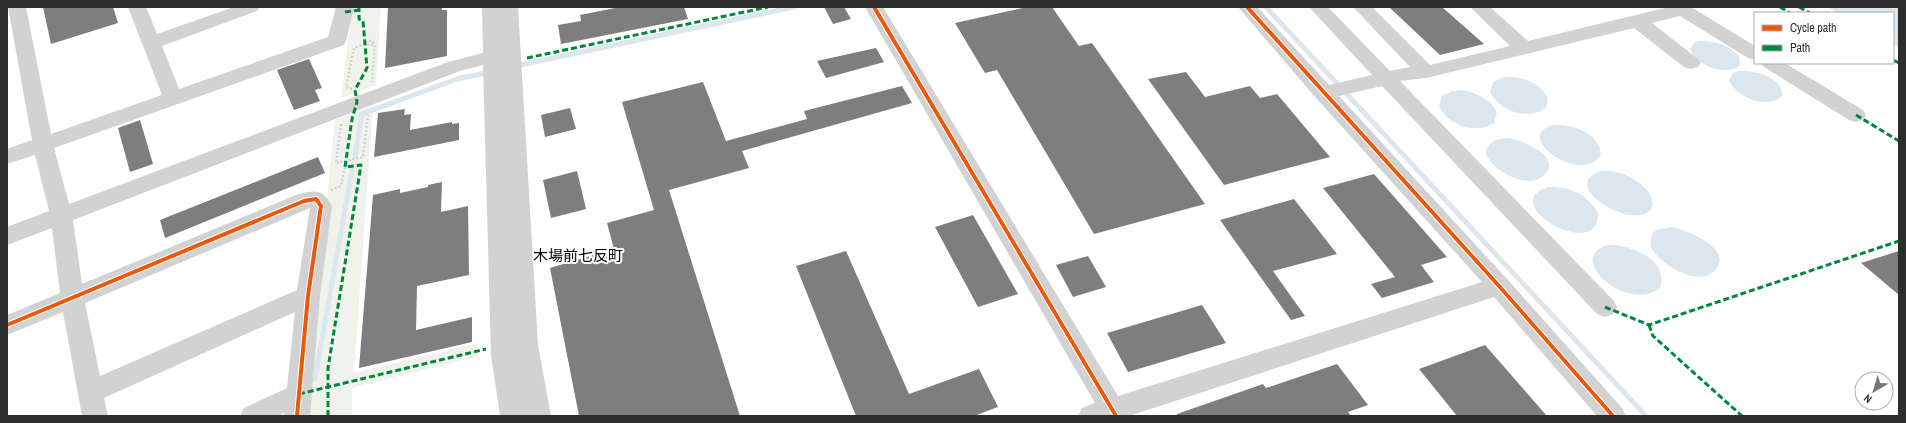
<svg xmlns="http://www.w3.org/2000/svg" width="1906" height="423" font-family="'Archivo Narrow','Noto Sans JP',sans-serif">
<rect width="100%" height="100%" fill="#fff"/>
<path fill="#f0f3ec" d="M352 7H381L376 85 341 98Z
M373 106 354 373 477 343V357L352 388V416H305L335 120Z"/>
<path fill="#dbe6ee" d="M1828 7H1899V47L1893 44V13H1838Z
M1699 41C1714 40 1729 45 1739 56L1740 65C1726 78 1696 65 1690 49L1694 43Z
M1739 71C1753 70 1784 77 1782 96 1767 110 1736 97 1729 80L1733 73Z
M1504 77C1521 76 1541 82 1548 99L1546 108C1528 121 1498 111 1490 91L1493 82Z
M1461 90C1476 93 1491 98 1497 113L1494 123C1476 135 1446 125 1439 105L1442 96 1453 91Z
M1553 125C1571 124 1599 132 1601 154 1584 187 1510 137 1553 125Z
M1509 138C1521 140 1560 155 1546 173 1531 192 1493 172 1486 154 1487 141 1497 139 1509 138Z
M1602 171C1646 169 1675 219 1630 215 1610 213 1563 183 1602 171Z
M1548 187C1569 186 1589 194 1598 214 1598 263 1495 203 1548 187Z
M1672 227C1686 230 1733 248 1716 269 1700 290 1659 264 1650 246L1652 234 1656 230Z
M1607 245C1629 244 1670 259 1660 288 1628 313 1564 259 1607 245Z"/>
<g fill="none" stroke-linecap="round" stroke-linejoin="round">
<path stroke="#dbe6ee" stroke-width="5" d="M1266 7 1646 416
M515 66 794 7
M355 156 362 114 457 79 490 72
M315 379 352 170"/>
</g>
<path fill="#7e7e7e" d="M43 7H113L118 23 51 44Z
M388 7H442V10H447V56L385 68Z
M620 7H684L688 19 561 44 558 25 581 21 580 15Z
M824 7H844L851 19 833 24Z
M1027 7H1052L1079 46 1092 43 1205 204 1094 234 997 70 985 73 955 23Z
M1389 7H1442L1484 44 1440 55Z
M876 48 884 62 826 78 817 61Z
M309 59 322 88 315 90 320 101 294 110 277 70Z
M1186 72 1205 97 1250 86 1260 98 1277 94 1330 157 1224 185 1148 79Z
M703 82 726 141 807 119 804 111 902 86 912 103 742 151 749 168 669 190 740 416H579L550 268 614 249 607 223 654 210 622 102Z
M570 108 576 129 545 137 541 115Z
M405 109 404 115 411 114 410 130 452 122V124L459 123V140L374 157 378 113Z
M140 120 153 164 130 172 118 128Z
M318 157 325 173 165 238 160 220Z
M577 171 586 209 551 218 543 180Z
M1374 174 1447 257 1421 265 1434 282 1382 298 1371 284 1395 277 1323 188Z
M442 182 441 212 468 206 469 275 417 286 416 330 472 317V342L359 368 373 195 400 189V193L428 187V185Z
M1294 199 1337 254 1273 271 1305 316 1291 320 1220 220Z
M973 215 1018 294 978 307 935 227Z
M846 251 909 394 979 369 998 407 974 416H856L796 266Z
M1899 251V295L1861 263Z
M1088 256 1106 287 1073 297 1056 265Z
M1202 305 1226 343 1128 372 1107 333Z
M1485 345 1547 416H1457L1419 369Z
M1337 364 1368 405 1348 412 1351 416H1177V414L1263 384 1266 388Z"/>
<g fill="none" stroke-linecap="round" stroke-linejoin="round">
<path stroke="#d2d2d2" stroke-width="2.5" stroke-dasharray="2 2" stroke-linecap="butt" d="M365 41H372L375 45
M352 89 346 87 354 48 364 44 375 45 372 82
M341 124 336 163 363 157 368 115
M331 190 341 186 345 167"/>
<path fill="#d2d2d2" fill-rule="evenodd" d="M8 7H26L51 134 162 95 128 7H146L157 34 234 7H260L257 11 162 46 179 89 328 37 336 7H354L346 41 344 45 54 148 69 204 448 62 483 53 482 7H518L538 345 551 416H500L491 355 483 65 460 71 73 220 82 284 296 195C315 190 322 188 332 206L320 296 310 416H284V413L279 416H240L244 408 287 388 295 312 104 398 108 416H82L63 312 7 335V315L60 293 52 228 7 245V227L49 211 35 155 7 164V149L32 140ZM310 208 297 290 100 376 85 303Z
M865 7H883L1118 396 1482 282 1316 98 1238 7H1257L1329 85 1372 75 1309 7H1328L1390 71 1410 67 1353 7H1372L1430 65 1510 46 1470 7H1490L1528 41 1669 7H1691L1755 46V60L1748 58 1680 16 1652 23 1698 59 1701 63 1698 67 1691 69 1684 67 1634 28 1426 78 1400 81 1613 300 1617 307 1613 314 1605 317 1597 314 1382 86 1339 96 1507 279 1622 408 1626 416H1597L1494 297 1129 416H1078L1082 408 1095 403Z
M1761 63H1785L1863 110 1866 115 1863 120 1856 122 1849 120 1764 67Z"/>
<path stroke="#00873e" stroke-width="3" stroke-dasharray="6 3" stroke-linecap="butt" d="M1780 7 1790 13
M1799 7 1810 13
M345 12 359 10
M527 58 768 7
M1893 60 1899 63
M1856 115 1899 141
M1605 307 1649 325 1899 241
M1649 325 1653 336 1742 416
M299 394 486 349
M328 416V368L361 165 345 167 352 119 357 102 355 90 367 68 363 21 359 19V7"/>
<defs>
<path id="cycleway" d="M874 7 1116 416
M1247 7 1499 286 1613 416
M7 325 304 201 316 199 321 206 308 296 297 416"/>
</defs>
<use href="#cycleway" stroke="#fff" stroke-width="6"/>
<use href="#cycleway" stroke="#e8590c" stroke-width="4"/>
</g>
<g text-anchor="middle" stroke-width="4" stroke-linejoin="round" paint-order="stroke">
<g font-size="15" fill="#000" stroke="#fff">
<text x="578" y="261">木場前七反町</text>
</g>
</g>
<rect width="1906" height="423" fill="none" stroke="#2d2d2d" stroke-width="16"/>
<rect x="1754" y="12" width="140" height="52" fill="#ffffff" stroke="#ababab"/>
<rect x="1762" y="25" width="20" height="6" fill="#e8590c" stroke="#ababab"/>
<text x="1790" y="32" font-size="12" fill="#2d2d2d">Cycle path</text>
<rect x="1762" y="45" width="20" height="6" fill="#00873e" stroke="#ababab"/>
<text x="1790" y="52" font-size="12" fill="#2d2d2d">Path</text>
<g transform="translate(1874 391) rotate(218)"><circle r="19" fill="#ffffff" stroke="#ababab"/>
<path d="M0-3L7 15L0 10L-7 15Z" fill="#767676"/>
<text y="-6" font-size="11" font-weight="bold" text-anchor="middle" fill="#2d2d2d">N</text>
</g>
</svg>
